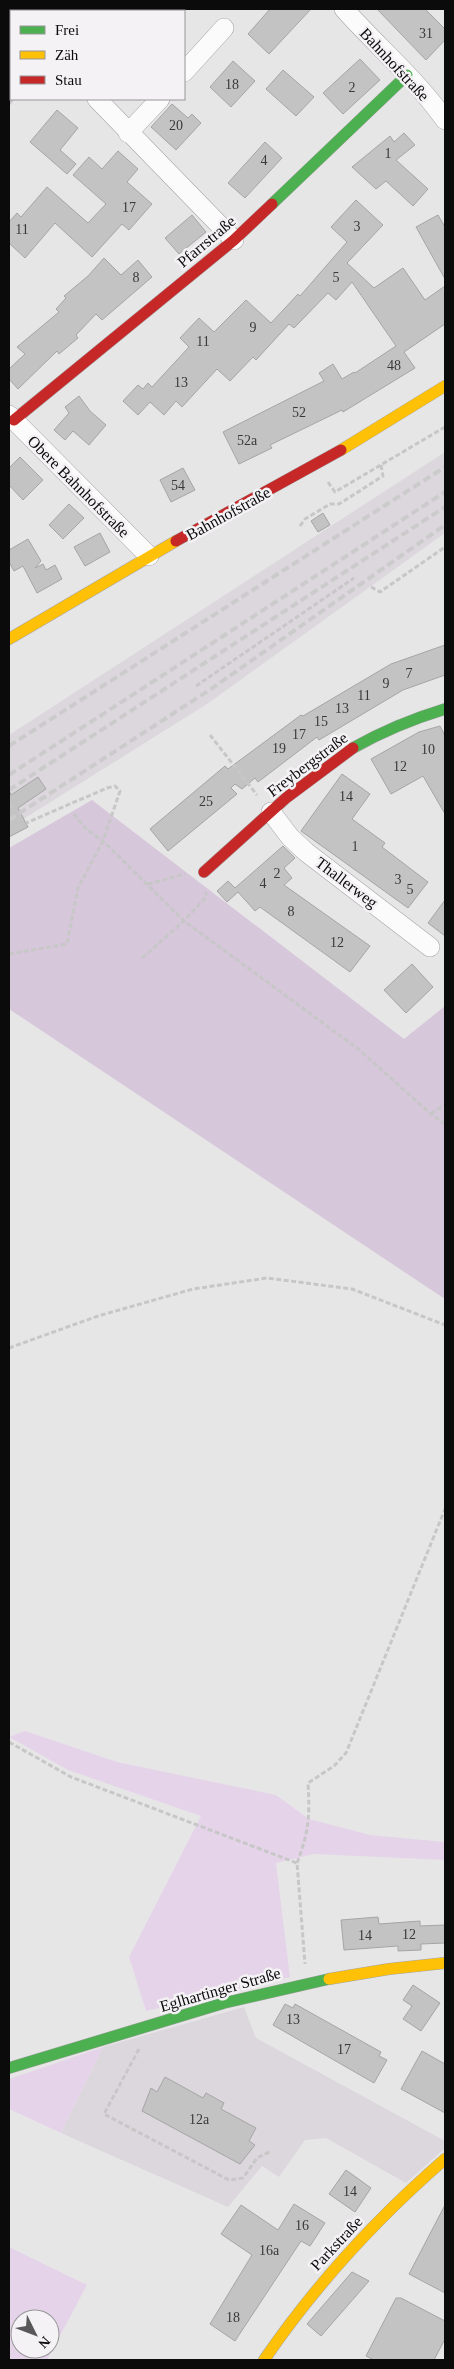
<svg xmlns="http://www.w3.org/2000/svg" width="454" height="2369" font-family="Georgia,serif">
<rect width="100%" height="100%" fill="#e7e6e7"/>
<path fill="#dcd7dd" d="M445 452V533L207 704 9 828V735Z
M244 2007 256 2038 445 2141V2148L406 2183 326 2138 305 2140 279 2177 262 2166 228 2207 61 2133 103 2047Z"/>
<path fill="#e5d4e9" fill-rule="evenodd" d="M25 1731 117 1762 276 1795 309 1819 370 1835 445 1842V1860L314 1854 276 1863 290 1977 146 2011 129 1957 201 1816 68 1770 9 1737Z
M103 2047 61 2133 9 2109V2079Z
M9 2247 87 2285 47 2360H9ZM20 2319H50V2349H20Z"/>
<path fill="#d6c7da" d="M92 800 404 1039 445 1006V1299L9 1009V848Z"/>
<path fill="#c4c3c4" stroke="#a6a5a6" d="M270 9H311L269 54 248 34Z
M377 9H425L445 29V40L426 60Z
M360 59 380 80 343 114 323 93Z
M233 61 255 81 231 107 210 87Z
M283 70 314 97 296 116 266 89Z
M172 104 188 118 192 114 201 123 176 150 151 127Z
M57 110 78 128 60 150 76 164 67 174 30 142Z
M404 133 415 145 396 160 428 189 413 206 386 181 376 189 352 167 390 136 394 142Z
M265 142 282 158 245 198 228 183Z
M118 151 138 169 127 182 152 204 129 230 122 224 92 257 55 223 25 258 9 243V222L17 213 21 217 47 187 88 223 106 204 73 175 89 157 102 169Z
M356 200 383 225 347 263 374 288 403 268 425 300 445 286V324L404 352 415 368 343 412 342 410 270 445 272 448 239 464 223 432 324 381 319 373 333 364 342 379 354 372 355 373 396 346 352 282 336 300 328 293 294 328 289 324 256 360 253 357 230 381 217 369 182 407 176 401 164 415 150 402 138 415 123 401 138 385 143 389 148 383 152 387 189 347 180 338 199 318 214 332 246 300 271 323 298 294 300 296 347 242 331 227Z
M192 215 206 232 179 254 165 238Z
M438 215 445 227V279L416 227Z
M104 258 121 275 138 260 152 277 102 320 96 314 76 335 78 338 59 354 57 351 18 389 9 379V369L25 354 17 347 59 312 56 309 66 298 64 296 88 276Z
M79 396 90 411 106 425 89 445 73 431 65 440 54 430 69 413 65 407Z
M20 457 43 480 23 500 9 485V468Z
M183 468 195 490 171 502 160 480Z
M69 504 84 518 63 539 49 525Z
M323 513 330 525 318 532 311 521Z
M100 533 110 552 85 566 74 547Z
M28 539 41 561 35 568 43 564 46 570 55 565 62 579 37 593 23 566 14 571 9 562V550Z
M445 645V675L403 690 319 740 317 737 258 782 255 778 242 789 235 784 231 788 237 794 168 851 150 829 225 766 228 769 301 715 303 716 391 664Z
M440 726 445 736V814L423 776 391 794 371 759 419 732Z
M342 774 370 794 352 819 385 843 382 847 428 882 408 908 301 831Z
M38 777 46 789 18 808 28 827 9 837V790L11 795Z
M283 846 295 858 284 868 292 878 284 885 370 946 350 972 260 907 255 911 238 892 227 902 217 891 228 881 235 888Z
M445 900V936L428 923Z
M412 964 433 987 406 1013 384 990Z
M378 1917 379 1924 420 1921V1926L445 1925V1943L421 1944V1950L398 1951V1946L344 1950 341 1920Z
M413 1985 440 2003 421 2031 403 2019 412 2006 403 2000Z
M285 2004 293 2008 295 2004 381 2052 379 2056 387 2060 374 2083 273 2025Z
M422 2051 445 2064V2113L401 2089Z
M165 2077 203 2098 206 2093 224 2103 221 2109 256 2128 249 2141 255 2145 240 2164 142 2111 151 2088 157 2092Z
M346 2170 371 2188 355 2212 329 2194Z
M294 2204 325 2223 310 2246 301 2241 235 2341 210 2324 252 2255 221 2234 241 2205 278 2230Z
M445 2205V2293L409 2274Z
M352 2272 369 2281 321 2336 307 2324Z
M396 2298H401L445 2321V2339L434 2360H374L366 2356Z"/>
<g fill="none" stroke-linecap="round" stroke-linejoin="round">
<defs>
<path id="street" d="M14 9 16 11
M344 9C377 46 417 80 445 120
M184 72 224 28
M97 99 234 240
M128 133 160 99
M9 415 149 556
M271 812 290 837 306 852 430 947"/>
<path id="fast" d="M272 204 407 75
M353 748C383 731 412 719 445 709
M9 2068 224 2003 329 1979"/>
<path id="slow" d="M341 450 445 386
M9 639 176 541
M329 1979 389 1969 445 1963
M264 2360C316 2284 376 2219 445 2159"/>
<path id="jam" d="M14 420 234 240 272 204
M176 541 341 450
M204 872 286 798 353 748"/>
</defs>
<use href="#street" stroke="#a6a5a6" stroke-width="20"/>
<use href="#fast" stroke="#a6a5a6" stroke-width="12"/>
<use href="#slow" stroke="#a6a5a6" stroke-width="12"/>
<use href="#jam" stroke="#a6a5a6" stroke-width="12"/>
<path stroke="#c8c7c8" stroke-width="3" stroke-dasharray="5 2.5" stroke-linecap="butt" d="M9 31 11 33
M9 104 13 99
M328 482 335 492 445 427
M300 526 305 519 330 504H339L383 476 381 465
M371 587 380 592 445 547
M196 686 354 578
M210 735 257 795
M9 804 13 811
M74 814 85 828 103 841 184 921 357 1048 431 1114 445 1124
M148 884 185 874
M9 954 67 944 78 888 103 841 120 791 115 786 107 788 26 823
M142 958 184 921 206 897V892
M431 1114 445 1104
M9 1348 98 1316 193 1289 267 1278 352 1289 445 1325
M9 1742 71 1777 297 1863 305 1964
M297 1863C309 1831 310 1817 308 1783L334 1766 346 1753 445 1509
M139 2049 104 2114 229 2180 243 2178 257 2158 271 2151"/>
<use href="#street" stroke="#fbfbfb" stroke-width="19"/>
<use href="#fast" stroke="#4caf50" stroke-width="11"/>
<use href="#slow" stroke="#ffc107" stroke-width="11"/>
<use href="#jam" stroke="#c62828" stroke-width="11"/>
<path stroke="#cccbcc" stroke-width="4" stroke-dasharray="8 4" stroke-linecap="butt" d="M9 746 445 467
M9 775 445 492
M9 790 445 507
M9 820 211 689 445 525"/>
</g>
<g text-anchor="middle" stroke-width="5" stroke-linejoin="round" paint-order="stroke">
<g font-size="14" fill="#3a393a">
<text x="426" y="38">31</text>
<text x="232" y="89">18</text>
<text x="352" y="92">2</text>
<text x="176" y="130">20</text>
<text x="388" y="158">1</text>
<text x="264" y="165">4</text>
<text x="129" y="212">17</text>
<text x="357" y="231">3</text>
<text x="22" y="234">11</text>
<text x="136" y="282">8</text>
<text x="336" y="282">5</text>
<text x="253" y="332">9</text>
<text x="203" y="346">11</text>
<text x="394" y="370">48</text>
<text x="181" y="387">13</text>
<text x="299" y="417">52</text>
<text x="247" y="445">52a</text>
<text x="178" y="490">54</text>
<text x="409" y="678">7</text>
<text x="386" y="688">9</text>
<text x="364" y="700">11</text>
<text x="342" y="713">13</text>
<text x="321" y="726">15</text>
<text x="299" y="739">17</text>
<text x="279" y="753">19</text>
<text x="428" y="754">10</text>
<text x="400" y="771">12</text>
<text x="346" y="801">14</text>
<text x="206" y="806">25</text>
<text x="355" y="851">1</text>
<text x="277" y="878">2</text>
<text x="398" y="884">3</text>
<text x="263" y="888">4</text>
<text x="410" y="894">5</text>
<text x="291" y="916">8</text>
<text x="337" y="947">12</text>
<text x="409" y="1939">12</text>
<text x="365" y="1940">14</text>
<text x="293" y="2024">13</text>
<text x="344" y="2054">17</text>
<text x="199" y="2124">12a</text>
<text x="350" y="2196">14</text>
<text x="302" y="2230">16</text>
<text x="269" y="2255">16a</text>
<text x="233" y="2322">18</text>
</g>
<g font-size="16" fill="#0c0b0c" stroke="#f5f2f5">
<text transform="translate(395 64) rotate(47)" y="6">Bahnhofstraße</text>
<text transform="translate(206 241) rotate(-40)" y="6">Pfarrstraße</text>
<text transform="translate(79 486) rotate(45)" y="6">Obere Bahnhofstraße</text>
<text transform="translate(228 513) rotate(-29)" y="6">Bahnhofstraße</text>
<text transform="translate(307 764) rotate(-37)" y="6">Freybergstraße</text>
<text transform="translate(347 882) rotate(37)" y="6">Thallerweg</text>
<text transform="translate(220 1989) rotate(-16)" y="6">Eglhartinger Straße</text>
<text transform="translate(336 2243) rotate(-47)" y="6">Parkstraße</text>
</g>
</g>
<rect width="454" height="2369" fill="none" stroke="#0c0b0c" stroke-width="20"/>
<rect x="10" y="10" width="175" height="90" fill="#f5f2f5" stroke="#989698"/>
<rect x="20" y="26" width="25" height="8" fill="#4caf50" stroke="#989698"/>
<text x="55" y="35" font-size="15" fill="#0c0b0c">Frei</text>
<rect x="20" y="51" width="25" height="8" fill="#ffc107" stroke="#989698"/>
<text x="55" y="60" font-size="15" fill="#0c0b0c">Zäh</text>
<rect x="20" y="76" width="25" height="8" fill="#c62828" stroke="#989698"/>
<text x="55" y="85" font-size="15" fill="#0c0b0c">Stau</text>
<g transform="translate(35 2334) rotate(132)"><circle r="24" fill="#f5f2f5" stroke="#989698"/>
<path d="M0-4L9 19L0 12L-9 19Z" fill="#595859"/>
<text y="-8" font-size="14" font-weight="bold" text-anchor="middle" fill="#0c0b0c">N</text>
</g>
</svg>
